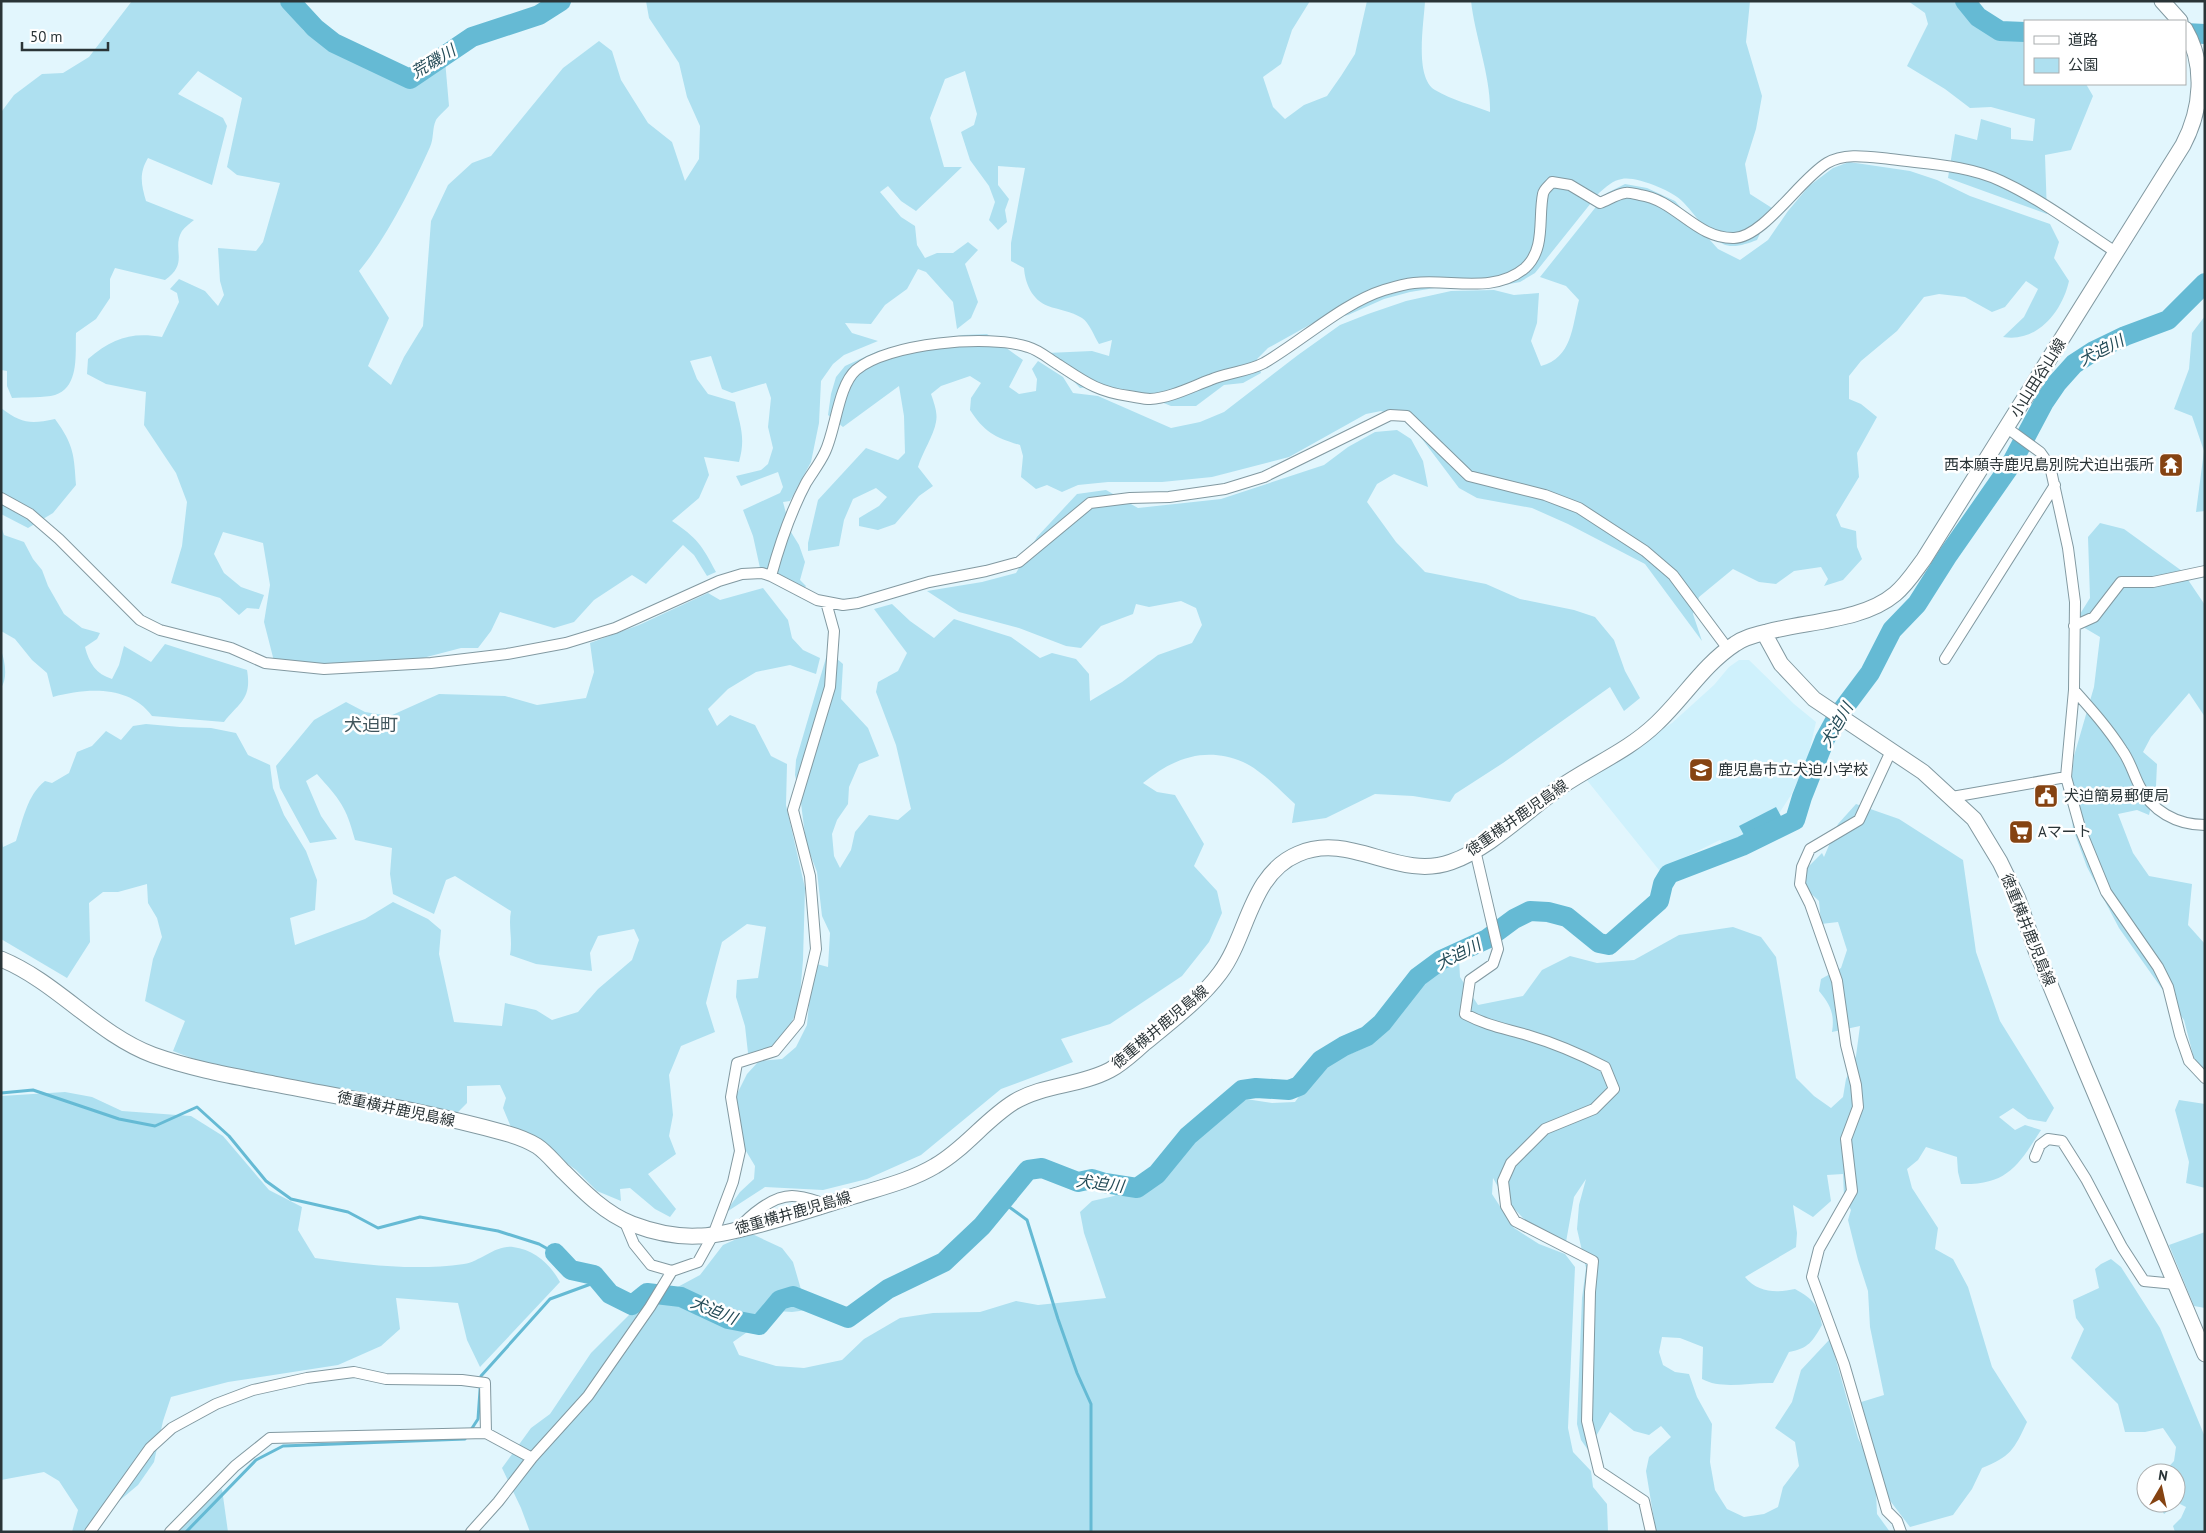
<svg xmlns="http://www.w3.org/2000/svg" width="2206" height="1533" font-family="'PT Sans','Noto Sans JP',sans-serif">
<rect width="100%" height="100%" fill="#e2f6fd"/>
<path fill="#cff1fc" d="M1739 660H1749L1794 704 1816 722 1807 761 1791 795 1778 815 1726 850 1720 840 1659 870 1586 779 1672 723 1714 685 1729 667Z"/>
<path fill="#aee0f0" d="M132 1H280L304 31 336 40 357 62 374 64 399 79 418 66 445 60 449 106C445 111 439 115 436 120 432 128 434 139 430 147 413 185 386 239 359 271L389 318 368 366 391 385 404 357 423 326 431 221 448 185 472 163 491 156 563 68 599 41 612 51 621 80 648 123 672 142 685 181 699 159 700 126 687 97 679 63 649 18 646 1H1310L1292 30 1281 64 1263 77 1273 107 1285 119 1304 105 1327 96 1341 76 1355 54 1367 1H1425C1424 23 1414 77 1435 90 1452 100 1472 105 1490 112 1491 77 1475 37 1471 1H1750L1746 42 1762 96 1756 129 1745 164 1750 194 1772 208 1757 240C1746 244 1733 249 1723 244 1710 237 1694 213 1683 202 1673 191 1636 176 1622 179 1613 180 1606 187 1599 193L1535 273 1520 282 1504 285 1447 286 1410 292 1384 299 1348 315 1313 323 1268 348 1257 359 1261 373 1243 383 1224 385 1196 406H1171L1134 391 1103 386 1080 388 1047 353 1092 351 1109 356 1112 340 1099 344C1094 336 1089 322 1082 318 1071 311 1059 310 1048 306 1032 300 1025 283 1024 268L1011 261V243L1025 168 998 166V185L1009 199 1005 210 1007 222 998 230 989 220 995 202 989 186 970 160 961 132 974 125 977 114 965 71 945 79 930 118 944 167H962L916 211 901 201 888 186 880 192 901 217 915 226 917 245 925 258 937 253H953L968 242 978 250 965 264 978 302 971 318 957 329 953 302 926 272 918 269 907 289 885 305 871 324 845 323 852 333 878 341 844 355 833 364 821 381 819 423 811 462 790 501 783 502 791 532 799 545 805 562 800 580 806 586 798 596 780 585 760 568 753 536 743 510 780 493 783 487 778 472 741 486 736 476 761 470 768 464 773 448 768 427 771 398 766 383 732 393 722 389 711 356 690 361 697 379 708 394 735 402C740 426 746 437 739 462L704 457 709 475 699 498 672 521C697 538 702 545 716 572L707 576 694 555 683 545 646 584 632 575 594 600 574 622 554 628 500 612 491 631 478 648H461L419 659 340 664 290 671 276 669 264 622 270 585 263 543 223 532 214 554 224 573 241 587 264 595 259 609 247 608 239 615 220 598 171 583 182 546 187 502 176 473 144 425 146 392 106 384 87 374 88 359C113 338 131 332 162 337L179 302 177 293 170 289 179 279 205 291 218 306 224 295 220 281 218 248 256 251 263 242 280 183 237 175 227 167 242 98 198 71 178 94 223 118 227 126 212 185 148 158C139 173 141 184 146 201L194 220C190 223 185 227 182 231 171 249 190 263 165 280L115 268 110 279V298L96 319 76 333C75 353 80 387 55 395 45 398 24 397 12 398L7 386V371L1 370 2 111 14 95 42 74 63 73 89 57Z
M1908 1H1962L2005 29 2025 36V84H2086L2093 96 2071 150 2045 155 2047 214 1948 178 1955 134 1977 140 1981 119 2011 128V139L2033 141 2035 119 1991 107 1970 108 1945 89 1907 66 1928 24 1925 13Z
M1849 162 1910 171 1937 180 1970 196 2050 224 2059 242 2054 258 2069 281C2062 312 2037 343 2003 337L2024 317 2038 289 2026 281 2005 307 1992 312 1965 297 1939 294 1924 297 1897 331 1861 361 1849 376V399L1861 404 1877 417 1857 453 1859 477 1836 515 1841 527 1856 531 1857 547 1862 559 1843 580 1824 586 1828 579 1821 567 1794 571 1776 584 1759 582 1733 569 1699 597 1693 614 1702 641 1645 564 1568 524 1532 508 1477 498 1459 488 1413 427 1402 418 1381 411 1366 414 1289 457 1212 477 1162 482H1108L1078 485 1062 492 1047 485 1036 489 1021 477 1023 456 1020 445C996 438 984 432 970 410L971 398 981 383 970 376 941 386 931 394C934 403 938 413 936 422 934 435 922 453 918 467L933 486 919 496 895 524 878 530 859 526V518L879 506 887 497 876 488 853 499 844 520 839 546 808 551V543L818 500 866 448 898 460 905 453 904 416 899 386 843 427 828 415 831 394 836 377 845 366 878 351 963 335 987 334 1023 360 1009 387 1019 394 1036 391 1037 379 1032 369 1038 361 1063 377 1073 393 1098 396 1171 428 1200 422 1224 412 1298 355 1340 325 1368 314 1406 301 1451 291 1494 290 1514 295 1539 293 1537 323 1531 341 1541 366C1572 358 1572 327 1579 300L1566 286 1540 277 1607 193 1625 184 1647 188 1675 201 1718 249 1740 260 1768 240 1788 211 1809 186 1833 168Z
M2205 316V511L2196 512 2204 451 2192 416 2174 409 2189 369 2192 333Z
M1 408C22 424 31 424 55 419 74 445 74 455 76 485L53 513 28 528 1 514Z
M1397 430 1411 439 1423 461 1428 487 1394 474 1377 484 1367 502 1396 542 1425 572 1486 584 1520 599 1574 610 1595 617 1614 640 1625 671 1640 698 1624 711 1610 687 1503 763 1455 794 1450 802 1413 796 1375 794 1326 818 1292 823 1295 804C1281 791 1261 770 1243 762 1206 746 1173 758 1143 783L1157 792 1175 795 1204 844 1194 866 1217 891 1222 913 1209 942 1182 976 1110 1024 1061 1039 1073 1062 1001 1089 921 1155 867 1179 823 1190 765 1187 725 1213 740 1192 754 1179 755 1166 734 1131 735 1098 747 1074 759 1061 782 1059 796 1047 807 1025 813 963 828 967 830 933 822 916 817 872 806 843 801 803 795 775 796 760 828 651 843 664 841 699 868 728 879 756 859 764 849 787 848 804 837 820 832 834 834 856 840 868 851 850 855 832 869 815 898 820 911 809 896 745 876 692 878 682 898 671 907 653 874 609 892 604 910 621 934 638 954 619 1011 637 1040 658 1052 653 1076 659 1089 674 1090 701 1122 682 1158 655 1192 643 1202 625 1196 608 1181 601 1149 607 1136 604 1133 614 1101 626 1081 648 1066 646 1019 628 959 612 927 591 982 582 1016 573 1037 537 1077 494 1106 490 1138 508 1221 499 1324 465 1348 447 1375 432Z
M2100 523 2124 529 2182 571 2205 605V717L2189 693 2151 737 2143 752 2157 764 2156 786 2149 815 2137 810 2118 814 2133 853 2149 876 2192 884 2188 925 2205 944V1078H2199L2184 1020 2119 928 2087 867 2073 829 2070 794 2074 756 2094 687 2100 637 2083 627 2080 614 2090 598 2088 537Z
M1 526 4 535 24 542 33 559 42 570 48 586 64 614 82 628 100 633 97 639 85 647C89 663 96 674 112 679L119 665 124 646 151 662 165 644 247 670C252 699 240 702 224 722L152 716C129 685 87 688 53 697L47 673 32 660 15 639 1 631Z
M763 588 788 620 792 638 803 650 820 658 816 674 790 665 756 672 728 689 708 709 717 726 730 715 755 725 771 756 787 764 786 805 805 888 803 960 799 1007 783 1039 762 1052 748 1053 745 1026 736 997 737 980 758 978 766 927 747 924 722 942 716 964 706 1003 715 1032 681 1046 669 1075 673 1115 669 1136 676 1154 648 1174 676 1209 670 1217 655 1209 630 1188 620 1189 621 1201 597 1191 576 1170 532 1137 511 1127 503 1108 506 1098 500 1085 467 1086V1103L455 1115 320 1085C276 1081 214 1068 173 1051L185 1021 145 1001 153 959 162 937 157 918 148 903 147 884 118 892H103L89 903 90 942 67 978 1 939V836L3 847 16 841C23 820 27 795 45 781L52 783 69 773 77 752 92 746 106 731 121 740 133 726 146 724 180 727 211 728 236 733 248 755 270 765 273 788 284 815 306 851 317 880 315 910 290 918 295 945 365 919 393 902 428 919 441 930 439 954 454 1022 502 1026 505 1003 536 1010 552 1020 578 1012 598 989 632 960 639 940 634 929 598 936 590 953 592 971 536 964 510 955C513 940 508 926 511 911L455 876 446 880 434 914 393 894 390 874 392 848 355 840C346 806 340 800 317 774L306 781 321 816 337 839 310 843 280 788 276 766 314 720 346 702 365 712 390 716 439 694 505 696 537 705 586 698 594 672 590 643 639 625 708 593 720 600Z
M1 650C5 661 8 678 1 688Z
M1856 804 1899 819 1963 860 1976 952 2000 1021 2054 1108 2046 1122 2028 1119 2013 1108 1999 1117 2015 1130 2025 1125 2041 1130C2018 1166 2007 1185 1961 1184L1958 1172 1957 1157 1926 1147 1918 1160 1907 1169 1912 1188 1938 1228 1935 1249 1953 1259 1968 1287 1992 1367 2027 1422C2014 1450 2010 1457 1982 1468L1972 1489 1953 1515 1910 1527 1885 1494 1858 1403 1884 1395 1870 1327 1868 1291 1858 1260 1848 1220 1851 1210 1844 1196 1843 1174 1827 1175 1831 1201 1813 1217 1793 1205 1797 1233 1796 1247 1745 1277C1758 1293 1777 1293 1795 1289 1814 1300 1818 1304 1822 1325 1812 1342 1809 1348 1789 1352L1773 1383C1750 1382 1722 1390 1702 1379L1703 1347 1680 1338 1662 1337 1659 1352 1663 1365 1675 1372 1689 1374 1697 1397 1712 1424 1710 1462 1715 1490 1727 1509 1744 1517 1764 1514 1778 1507 1783 1487 1799 1466 1795 1442 1775 1428 1792 1402 1801 1370 1830 1339 1858 1438 1868 1459 1876 1490 1877 1514 1890 1532H1656L1646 1471 1649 1457 1671 1437 1661 1426 1649 1435 1634 1431 1610 1412 1588 1450 1581 1440 1577 1424 1582 1298 1586 1268 1577 1229 1579 1205 1586 1179 1574 1197 1566 1242 1539 1235 1505 1199 1493 1178 1492 1194 1514 1228 1539 1244 1565 1254 1575 1267 1568 1428 1573 1452 1591 1471 1593 1487 1607 1504 1608 1532H530L521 1508 502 1468 531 1428 550 1414 591 1353 633 1311 700 1275 723 1245 750 1233 782 1248 793 1262 807 1310 792 1312 777 1311 733 1342 739 1355 776 1366 804 1368 842 1360 864 1339 900 1318 933 1313 980 1312 1016 1301 1038 1305 1106 1298 1084 1233 1080 1212 1092 1201 1114 1196 1199 1136 1231 1107 1246 1099 1272 1103 1295 1102C1305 1088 1316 1073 1331 1063 1343 1055 1361 1052 1371 1042 1402 1012 1417 978 1459 959L1460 977 1478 1005 1523 996 1542 970 1570 956 1597 963 1634 960 1679 935 1733 927 1761 937 1776 957 1796 1078 1814 1096 1831 1108 1843 1097 1846 1079 1856 1056 1860 1026 1832 1032C1835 1014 1830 1004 1819 991L1821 979 1841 968 1847 950 1838 922 1821 924 1819 901 1805 888 1806 869 1822 853 1824 857 1838 824Z
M65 1092 92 1097 122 1111 191 1116 223 1136 269 1190 302 1207 298 1230 315 1258C365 1265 414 1271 464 1264 480 1262 495 1245 513 1247 535 1250 550 1264 560 1282L480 1367 467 1340 458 1303 396 1298 400 1329 381 1346 338 1365 228 1382 171 1397 163 1421 154 1462 138 1485 82 1532H72L78 1510 59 1481 44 1472 1 1480V1096Z
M2179 1100 2205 1104V1188L2186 1183 2189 1162 2175 1110Z
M2205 1232V1308L2194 1306 2169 1245Z
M2111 1259 2121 1267 2160 1328 2205 1437V1532H2175L2173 1526 2181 1518 2186 1507 2178 1503 2164 1514 2158 1503H2176V1473H2163L2174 1461 2176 1447 2163 1428 2145 1432H2125L2118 1404 2071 1358 2084 1329 2076 1318 2073 1300 2099 1288 2095 1269 2101 1264Z
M222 1489 228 1532H174L186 1513Z"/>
<path fill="#65bad4" d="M1776 807 1782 818 1745 837 1739 826Z"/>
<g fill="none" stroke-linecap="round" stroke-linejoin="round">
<path stroke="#65bad4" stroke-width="3" d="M1 1093 33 1090 119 1119 155 1126 197 1107 229 1136 266 1181 291 1199 348 1212 378 1228 420 1217 498 1231 539 1244 555 1253
M1001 1201 1027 1220 1058 1319 1077 1373 1091 1404V1532
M186 1532 256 1460 283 1446 465 1439 478 1419 481 1376 550 1299 599 1281"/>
<path stroke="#65bad4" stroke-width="20" d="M290 1 315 28 334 43 410 79 472 37 539 15 561 1
M1965 1 1978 17 2000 31 2025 32
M2185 33 2205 34
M555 1253 571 1270 594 1275 610 1294 632 1305 647 1293 681 1297 728 1319 759 1325 780 1300 793 1296 848 1318 888 1289 944 1262 982 1226 1028 1170 1042 1168 1078 1182 1092 1179 1105 1183 1137 1188 1157 1174 1188 1136 1242 1090 1256 1088 1289 1090 1299 1086 1321 1060 1344 1046 1367 1036 1382 1023 1418 977 1441 960 1487 939 1514 919 1530 911 1548 912 1567 917 1599 943 1609 945 1659 901 1663 884 1669 874 1742 846 1795 820 1802 797 1825 739 1837 717 1870 673 1892 630 1917 604 1948 555 2010 466 2044 402 2057 383 2074 364 2094 351 2125 336 2168 320 2205 283"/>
<defs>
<path id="street" d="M2007 428 2040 452 2050 466 2068 548 2075 602 2074 690 2066 777 2081 831 2106 892 2158 967 2168 987 2180 1035 2189 1061 2205 1078
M1 498 30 514 59 539 140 620 160 630 231 648 265 663 324 669 431 663 507 654 566 643 615 628 719 581 742 574 762 573 771 576 817 600 843 605 858 603 929 582 986 571 1019 562 1090 503 1130 498 1169 497 1225 489 1264 477 1390 415 1407 416 1469 476 1545 495 1579 508 1645 551 1673 575 1728 649
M771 576C780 543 790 513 806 483 812 473 820 463 825 452 836 429 838 386 856 370 887 343 989 334 1028 347 1039 350 1049 359 1059 365 1085 382 1098 392 1129 396 1136 397 1144 399 1150 399 1170 398 1191 387 1210 380 1228 372 1247 372 1264 363 1302 341 1343 303 1384 290 1394 287 1404 284 1414 283 1452 279 1494 294 1525 268 1546 249 1538 218 1543 194 1544 189 1549 186 1552 182L1570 185 1600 203C1608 200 1617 194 1625 193 1629 192 1635 194 1640 195 1676 200 1696 239 1734 238 1764 237 1800 179 1827 163 1845 152 1870 157 1890 159 1926 164 1968 165 2001 181 2042 200 2079 228 2117 253
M2074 626 2094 617 2121 582H2153L2205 571
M1945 659 2055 485
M2074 690C2091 709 2108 728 2122 750 2130 761 2133 773 2139 785 2151 811 2177 825 2205 825
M1891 751 1859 820 1810 849 1802 867 1800 884 1810 904 1837 981 1846 1045 1856 1085 1858 1107 1846 1139 1852 1191 1819 1249 1812 1277 1844 1364 1887 1511 1897 1521 1901 1532
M1952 797 2066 777
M1475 850 1498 949 1493 964 1470 980 1465 1014C1488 1026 1503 1028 1527 1035 1554 1043 1580 1054 1605 1067L1614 1089 1594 1109 1545 1129 1511 1163 1503 1181 1506 1206 1515 1221 1593 1261 1590 1292 1587 1421 1599 1471 1644 1501 1651 1532
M2035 1157 2040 1145 2048 1139 2062 1141 2086 1179 2122 1247 2144 1281 2175 1284
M624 1220 634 1244 651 1265 672 1271
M737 1230C749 1216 772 1196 792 1196 803 1196 816 1201 826 1204
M90 1532 150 1448 172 1428 216 1404 253 1390 307 1378 354 1372 386 1379 462 1380 485 1383 486 1433 532 1458
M170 1532 235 1466 270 1438 486 1433
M471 1532 498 1502 532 1458 588 1396 650 1307 672 1271 698 1262 713 1235 733 1182 740 1151 731 1097 737 1063 775 1051 799 1022 816 949 810 876 793 810 830 687 834 631 826 602"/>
<path id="secondary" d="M2162 1 2180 21
M1764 633 1781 664 1814 699 1923 772 1974 819 2000 862 2018 899 2035 948 2084 1067 2205 1354
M1 959C57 982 97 1034 153 1055 192 1069 233 1076 274 1084 351 1099 429 1112 505 1133 516 1136 527 1140 537 1146 546 1152 553 1161 561 1169 582 1190 604 1213 632 1224 653 1232 676 1237 698 1236 717 1236 736 1230 754 1226 786 1218 819 1207 851 1197 879 1188 910 1181 935 1166 965 1149 985 1120 1014 1102 1044 1084 1080 1086 1110 1070 1123 1063 1134 1052 1146 1042 1171 1021 1200 1000 1220 973 1248 936 1250 874 1298 854 1350 831 1398 881 1451 862 1491 848 1527 810 1562 786 1593 765 1629 750 1656 724 1683 699 1704 664 1735 644 1745 637 1755 635 1767 632 1807 621 1863 621 1895 594 1907 584 1915 571 1924 559L2183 145C2202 109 2206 65 2185 29"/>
</defs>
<use href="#street" stroke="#8299a1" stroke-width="12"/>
<use href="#secondary" stroke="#8299a1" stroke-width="17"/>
<use href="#street" stroke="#fff" stroke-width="10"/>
<use href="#secondary" stroke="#fff" stroke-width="15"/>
</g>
<defs>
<symbol id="temple-square" viewBox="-11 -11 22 22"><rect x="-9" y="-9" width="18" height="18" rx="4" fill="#854312" stroke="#fff"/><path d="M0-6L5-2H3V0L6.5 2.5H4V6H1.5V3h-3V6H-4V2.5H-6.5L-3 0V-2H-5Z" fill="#fff"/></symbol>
<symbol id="school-square" viewBox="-11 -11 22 22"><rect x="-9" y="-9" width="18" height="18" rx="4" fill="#854312" stroke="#fff"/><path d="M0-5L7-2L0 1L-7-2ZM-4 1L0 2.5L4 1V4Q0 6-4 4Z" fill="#fff"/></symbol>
<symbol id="civic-square" viewBox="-11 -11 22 22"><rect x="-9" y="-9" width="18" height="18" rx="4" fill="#854312" stroke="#fff"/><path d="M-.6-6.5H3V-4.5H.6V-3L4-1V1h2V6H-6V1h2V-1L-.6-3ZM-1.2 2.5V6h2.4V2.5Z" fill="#fff"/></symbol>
<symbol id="supermarket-square" viewBox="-11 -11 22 22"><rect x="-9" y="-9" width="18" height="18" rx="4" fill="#854312" stroke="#fff"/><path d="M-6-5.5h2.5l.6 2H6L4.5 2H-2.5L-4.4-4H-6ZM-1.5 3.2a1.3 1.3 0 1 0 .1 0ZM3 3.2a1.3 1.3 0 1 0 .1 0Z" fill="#fff"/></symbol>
</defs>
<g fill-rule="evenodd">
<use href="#temple-square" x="2157" y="451" width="28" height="28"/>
<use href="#school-square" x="1687" y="756" width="28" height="28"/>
<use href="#civic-square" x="2032" y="782" width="28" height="28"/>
<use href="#supermarket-square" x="2007" y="818" width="28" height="28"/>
</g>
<g text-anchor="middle" stroke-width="5" stroke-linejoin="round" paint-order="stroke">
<g font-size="15" fill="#2a3437" stroke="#fff">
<text transform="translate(2038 378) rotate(-58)" y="5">小山田谷山線</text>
<text transform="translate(1517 818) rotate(-35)" y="5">徳重横井鹿児島線</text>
<text transform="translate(2028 930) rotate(68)" y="5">徳重横井鹿児島線</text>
<text transform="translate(1160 1027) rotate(-40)" y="5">徳重横井鹿児島線</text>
<text transform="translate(396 1109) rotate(12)" y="5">徳重横井鹿児島線</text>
<text transform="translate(793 1213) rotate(-16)" y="5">徳重横井鹿児島線</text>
</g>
<g font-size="15" fill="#2a3437" stroke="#fff" text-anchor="start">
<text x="2154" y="470" text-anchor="end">西本願寺鹿児島別院犬迫出張所</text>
<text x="1718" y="775">鹿児島市立犬迫小学校</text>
<text x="2064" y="801">犬迫簡易郵便局</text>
<text x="2038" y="837">Aマート</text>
</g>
<g font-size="16" font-style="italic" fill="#244b57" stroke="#fff">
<text transform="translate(433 61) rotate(-31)" y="6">荒磯川</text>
<text transform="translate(2101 350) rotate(-27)" y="6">犬迫川</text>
<text transform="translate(1836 725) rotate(-60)" y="6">犬迫川</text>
<text transform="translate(1458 954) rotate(-27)" y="6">犬迫川</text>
<text transform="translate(1100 1183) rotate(7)" y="6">犬迫川</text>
<text transform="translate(714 1310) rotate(22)" y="6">犬迫川</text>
</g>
<g font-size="18" fill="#41565d" stroke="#fff">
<text x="371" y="731">犬迫町</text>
</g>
</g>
<rect width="2206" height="1533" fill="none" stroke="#2a3437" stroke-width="5"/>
<rect x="2024" y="20" width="162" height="65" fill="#ffffff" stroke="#aaaeaf"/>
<rect x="2034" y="36" width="25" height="8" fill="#ffffff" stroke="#aaaeaf"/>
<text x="2068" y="45" font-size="15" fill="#2a3437">道路</text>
<rect x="2034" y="58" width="25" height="15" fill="#aee0f0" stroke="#aaaeaf"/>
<text x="2068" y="70" font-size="15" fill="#2a3437">公園</text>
<g transform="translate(2161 1488) rotate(9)"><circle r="24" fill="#ffffff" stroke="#aaaeaf"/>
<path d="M0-4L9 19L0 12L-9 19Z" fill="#854312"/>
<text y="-8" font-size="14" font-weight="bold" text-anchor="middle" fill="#2a3437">N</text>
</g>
<path d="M22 42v8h86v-8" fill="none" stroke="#2a3437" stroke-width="2.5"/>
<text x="30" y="42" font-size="15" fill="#2a3437" stroke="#ffffff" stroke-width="4" paint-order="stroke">50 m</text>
</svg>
